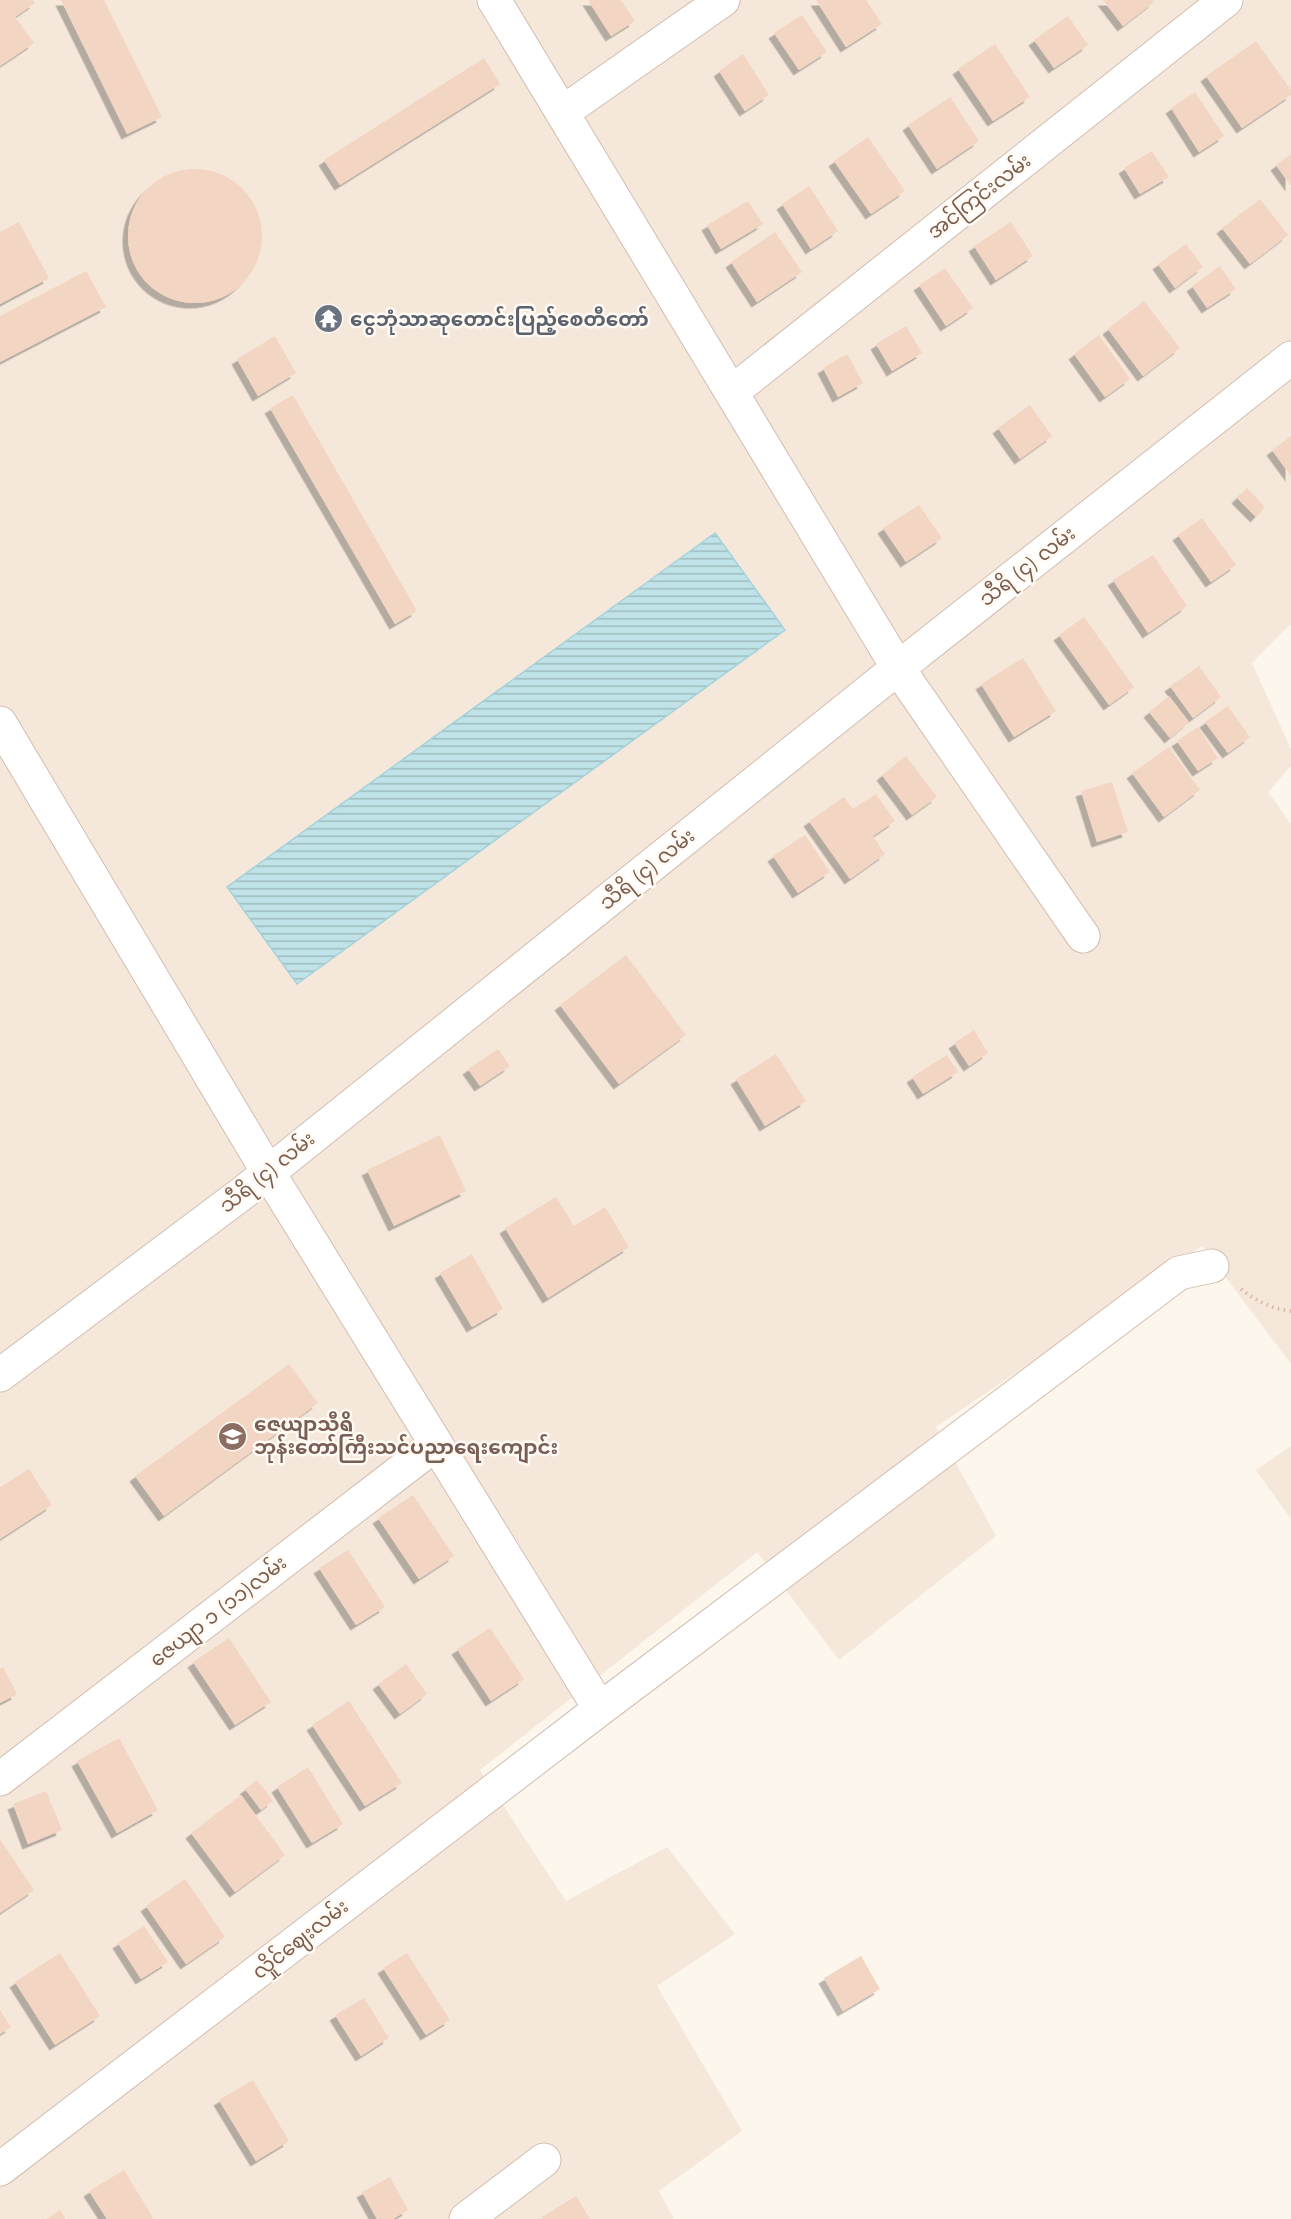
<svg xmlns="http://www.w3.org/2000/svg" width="1291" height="2219" font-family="Montserrat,'Noto Sans Myanmar',sans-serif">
<defs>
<pattern id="water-rules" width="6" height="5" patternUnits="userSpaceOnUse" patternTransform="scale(1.5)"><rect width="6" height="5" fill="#bfe3e8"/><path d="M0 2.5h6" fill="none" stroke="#a0bbbe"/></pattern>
<filter id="shadow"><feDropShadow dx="-5.5" dy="5.5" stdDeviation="0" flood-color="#0004"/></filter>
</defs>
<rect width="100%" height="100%" fill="#fdf6ec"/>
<path fill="#f5e8da" d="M0 0H1291V624L1252 663 1291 749V766L1268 792 1291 824V1364L1202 1246 936 1427 996 1536 839 1660 757 1552 480 1770 566 1901 667 1847 735 1934 657 1986 742 2131 659 2191 674 2219H0Z
M1291 1446V1519L1256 1470Z"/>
<path fill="url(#water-rules)" stroke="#a5d3da" stroke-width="1.5" d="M715 533 785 630 297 984 227 887Z"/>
<path fill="#f3d5c3" filter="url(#shadow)" d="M0 0H33L35 3 15 17 34 43 0 66Z
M61 0H104L162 117 127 134Z
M588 0H621L635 21 611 36Z
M816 0H866L882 24 846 47Z
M1103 0H1152L1154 2 1123 26Z
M802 15 827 52 799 70 774 33Z
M1068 16 1088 45 1054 68 1034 40Z
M1256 41 1291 90V95L1242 128 1206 76Z
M995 44 1030 97 993 121 958 69Z
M743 54 769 95 745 111 719 71Z
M484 58 500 84 340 185 324 160Z
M1195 92 1224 136 1199 152 1171 108Z
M950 97 979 141 937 169 908 125Z
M868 137 905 191 871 214 834 161Z
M1152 151 1169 177 1140 194 1124 168Z
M1291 154V186L1276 165Z
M128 236a67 67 0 1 1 134 0a67 67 0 1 1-134 0Z
M809 186 838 231 811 249 782 204Z
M1260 199 1288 235 1250 264 1222 228Z
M748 201 763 224 721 249 707 225Z
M19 222 49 278 0 304V232Z
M1011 222 1033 256 996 280 974 246Z
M775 232 802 272 757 302 731 262Z
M1186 244 1203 267 1175 288 1158 264Z
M1220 266 1236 289 1207 308 1192 286Z
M945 268 973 308 946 326 919 285Z
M86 271 106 307 0 362V316Z
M1144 301 1180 348 1143 376 1108 329Z
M906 326 922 353 892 371 876 344Z
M1099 335 1130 379 1105 397 1074 354Z
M275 336 296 373 258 396 237 359Z
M847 354 863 383 838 397 823 368Z
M293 395 417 611 395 624 270 408Z
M1030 405 1052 436 1020 459 998 428Z
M1291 436V476L1272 450Z
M1247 488 1265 507 1256 517 1237 498Z
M919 505 942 538 906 562 883 528Z
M1202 518 1236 565 1211 582 1178 535Z
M1153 555 1187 606 1148 633 1113 580Z
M1084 617 1134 687 1109 705 1059 635Z
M1023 658 1056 711 1014 737 981 684Z
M1199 666 1221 697 1193 718 1170 686Z
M1169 696 1189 722 1170 738 1149 712Z
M1228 706 1250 737 1228 753 1205 722Z
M1198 727 1218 758 1198 771 1177 741Z
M1169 747 1200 790 1164 817 1132 773Z
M906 756 937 797 912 815 882 775Z
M1112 782 1128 832 1097 842 1081 791Z
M876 794 895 821 873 836 885 854 850 879 809 821 844 797 853 809Z
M805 835 830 872 798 893 773 856Z
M626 955 686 1035 619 1084 560 1005Z
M974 1030 988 1053 969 1066 954 1043Z
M498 1049 510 1066 480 1086 468 1069Z
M776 1054 806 1101 765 1126 736 1079Z
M947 1055 958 1072 923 1094 912 1077Z
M440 1135 466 1191 394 1226 367 1170Z
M556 1197 574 1226 605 1207 629 1247 548 1298 505 1228Z
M472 1254 503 1309 472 1327 440 1273Z
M289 1364 318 1403 164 1516 135 1476Z
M29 1469 52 1505 0 1539V1487Z
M413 1495 454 1556 419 1579 378 1518Z
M348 1550 385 1607 356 1625 319 1568Z
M490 1628 524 1679 491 1701 457 1649Z
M229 1638 271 1702 235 1725 193 1662Z
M406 1664 427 1694 400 1714 378 1684Z
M3 1667 17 1694 0 1703V1669Z
M349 1701 402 1783 365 1806 312 1725Z
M119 1738 158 1810 117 1833 77 1761Z
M308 1767 343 1824 312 1843 277 1787Z
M257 1780 273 1801 261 1810 245 1789Z
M46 1791 62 1830 28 1844 13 1804Z
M241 1795 285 1855 235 1892 191 1833Z
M0 1839 34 1890 0 1913Z
M185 1879 225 1937 186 1964 146 1906Z
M144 1926 168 1962 141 1979 118 1943Z
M60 1953 100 2016 55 2045 15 1982Z
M407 1953 450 2020 426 2035 383 1968Z
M861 1956 880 1989 843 2011 824 1978Z
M364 1998 389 2038 361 2056 335 2015Z
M0 2010 11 2027 0 2034Z
M253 2080 289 2141 256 2161 219 2100Z
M124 2170 153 2218 151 2219H107L89 2191Z
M390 2177 408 2210 393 2219H377L362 2192Z
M576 2196 590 2219H543L542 2217Z
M60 2210 65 2219H46Z"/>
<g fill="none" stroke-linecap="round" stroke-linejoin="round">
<defs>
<path id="street" d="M494 0 898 668 1083 936
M563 112 723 0
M732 392 1226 0
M0 723 268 1172 600 1709
M0 1375 244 1192 898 668 1291 358
M0 1779 436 1444
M0 2169 600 1709 1179 1273 1212 1266
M466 2219 544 2160"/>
</defs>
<use href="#street" stroke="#d1beb0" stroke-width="35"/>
<path stroke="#d9b8a5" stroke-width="4" stroke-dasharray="1.5 4.5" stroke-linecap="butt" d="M1241 1289C1256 1301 1272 1309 1291 1311"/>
<use href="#street" stroke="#fff" stroke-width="33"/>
</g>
<defs>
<symbol id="temple-disc" viewBox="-11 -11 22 22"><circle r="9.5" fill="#6b7280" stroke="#fffaf3"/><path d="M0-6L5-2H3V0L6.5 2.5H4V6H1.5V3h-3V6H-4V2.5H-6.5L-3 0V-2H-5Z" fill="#fff"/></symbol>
<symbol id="school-disc" viewBox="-11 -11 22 22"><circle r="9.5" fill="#8d6e63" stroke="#fffaf3"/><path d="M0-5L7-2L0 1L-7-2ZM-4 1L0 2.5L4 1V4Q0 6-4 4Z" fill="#fff"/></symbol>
</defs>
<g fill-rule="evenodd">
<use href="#temple-disc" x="312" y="302" width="33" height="33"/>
<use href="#school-disc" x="216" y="1420" width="33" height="33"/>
</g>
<g text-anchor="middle" stroke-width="5" stroke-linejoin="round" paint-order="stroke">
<g font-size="20" fill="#7a5c4d" stroke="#fffaf3">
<text transform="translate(979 196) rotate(-38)" y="7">အင်ကြင်းလမ်း</text>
<text transform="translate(1027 566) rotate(-38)" y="7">သီရိ (၄) လမ်း</text>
<text transform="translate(647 869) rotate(-39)" y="7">သီရိ (၄) လမ်း</text>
<text transform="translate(267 1172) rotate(-39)" y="7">သီရိ (၄) လမ်း</text>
<text transform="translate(218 1611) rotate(-38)" y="7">ဇေယျာ ၁ (၁၁)လမ်း</text>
<text transform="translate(300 1939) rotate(-38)" y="7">လှိုင်ဈေးလမ်း</text>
</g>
<g font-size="20" font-weight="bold" fill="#5b616d" stroke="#fffaf3" text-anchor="start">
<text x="350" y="326">ငွေဘုံသာဆုတောင်းပြည့်စေတီတော်</text>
</g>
<g font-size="20" font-weight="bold" fill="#785e54" stroke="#fffaf3" text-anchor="start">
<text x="254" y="1431">ဇေယျာသီရိ<tspan x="254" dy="23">ဘုန်းတော်ကြီးသင်ပညာရေးကျောင်း</tspan></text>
</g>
</g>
</svg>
